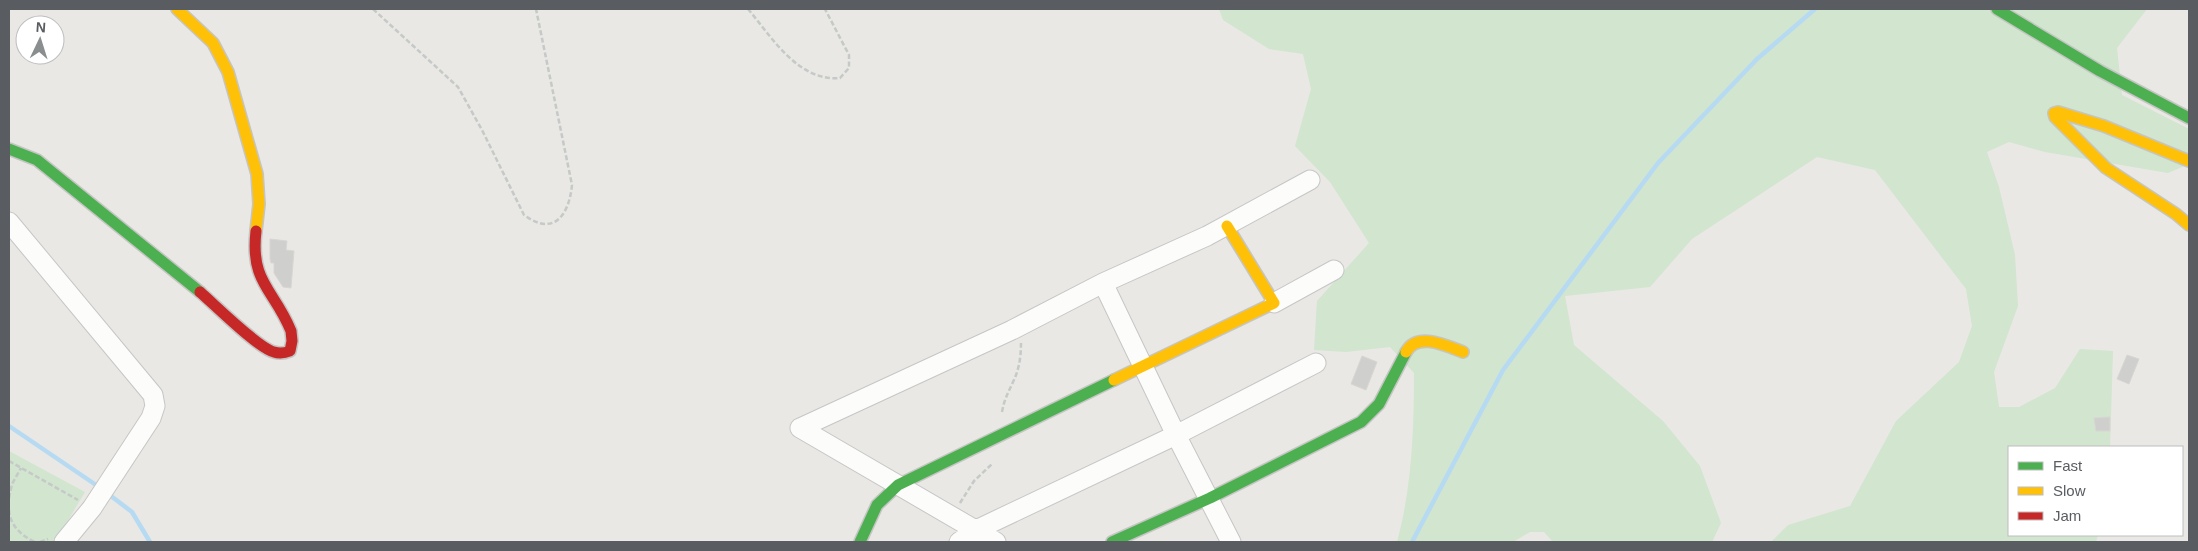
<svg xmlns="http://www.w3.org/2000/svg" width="2198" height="551" font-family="Helvetica,sans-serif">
<rect width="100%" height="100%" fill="#e9e8e4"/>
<path fill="#d1e5cf" d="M1219 9H2147L2117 48 2122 95 2189 129V164L2168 173 2045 152 2009 142 1987 152 1999 187 2015 255 2018 306 1994 372 1999 407H2019L2055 388 2080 349 2113 351 2110 447H2009V535H2098L2096 542H1771L1788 525 1850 506 1896 421 1959 362 1972 326 1966 289 1875 170 1817 157 1692 239 1650 287 1565 296 1574 345 1663 421 1700 466 1721 523 1712 542H1553L1544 532H1530L1513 542H1397C1412 487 1414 430 1414 373L1390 347 1346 352 1314 350 1317 301 1369 243 1330 182 1295 146 1311 89 1303 54 1269 49 1223 20Z
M9 451 85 492 55 542H9Z"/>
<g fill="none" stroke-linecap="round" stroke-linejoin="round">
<path stroke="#b7daf3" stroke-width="4.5" d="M9 426 99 487
M107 493 132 512 150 542
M1412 542 1503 370 1658 163 1757 59 1815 9"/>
</g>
<path fill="#cfcfcd" stroke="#d8d6d3" d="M270 239 287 241 286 250 294 251 291 288 283 287 274 273V263H271L270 259Z
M2127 355 2139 359 2129 384 2117 379Z
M1362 356 1377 362 1366 390 1351 384Z
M2110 417V431H2096L2094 418Z"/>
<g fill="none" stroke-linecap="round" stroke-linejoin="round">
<defs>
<path id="street" d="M9 222 153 395 155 406 151 418 92 508 64 542
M1274 303 1334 270
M800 428 1012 330 1103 283
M800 428 996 542
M959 542 976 530 1176 435 1316 363
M1231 542 1176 435 1103 283 1207 236 1310 180"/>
<path id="fast" d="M1997 9 2100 71 2189 118
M9 149 37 160 200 292
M860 542 877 505 898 485 1114 380
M1112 542 1210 498 1361 422 1379 404 1406 352"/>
<path id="slow" d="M177 9 213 43 228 72 257 174 259 204 256 231
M2189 161 2104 126 2058 112 2054 113 2055 117 2106 168 2176 214 2189 225
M1406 352C1417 331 1447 346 1463 352
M1114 380 1274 303 1227 226"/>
<path id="jam" d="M200 292C215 305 258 348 274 352 280 354 285 353 290 351L292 341 291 331C274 289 250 283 256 231"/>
</defs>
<use href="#street" stroke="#c6c6c6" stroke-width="21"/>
<use href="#fast" stroke="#c5c5c4" stroke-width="14"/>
<use href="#slow" stroke="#c5c5c4" stroke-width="14"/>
<use href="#jam" stroke="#c5c5c4" stroke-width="14"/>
<path stroke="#c5c9c7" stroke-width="2.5" stroke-dasharray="5 2.5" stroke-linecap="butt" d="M373 9 458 87 482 130 524 215C554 237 569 215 572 185L536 9
M748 9C771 36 798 82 840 78L849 68V55L825 9
M1002 412C1004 400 1008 393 1013 382 1019 370 1021 357 1021 343
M9 461 78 500
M9 498 12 484 21 468
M960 503 974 481 993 463
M9 510C10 526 22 536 35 542
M40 542 48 539"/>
<use href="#street" stroke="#fcfcfb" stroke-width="19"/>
<use href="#fast" stroke="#4caf50" stroke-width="11"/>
<use href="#slow" stroke="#ffc107" stroke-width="11"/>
<use href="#jam" stroke="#c62828" stroke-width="11"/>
</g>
<rect width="2198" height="551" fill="none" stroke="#595d61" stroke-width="20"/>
<rect x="2008" y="446" width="175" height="90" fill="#ffffff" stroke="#bdbec0"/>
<rect x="2018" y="462" width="25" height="8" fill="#4caf50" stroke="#bdbec0"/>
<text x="2053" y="471" font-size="15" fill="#595d61">Fast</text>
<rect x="2018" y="487" width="25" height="8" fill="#ffc107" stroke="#bdbec0"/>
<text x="2053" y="496" font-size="15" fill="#595d61">Slow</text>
<rect x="2018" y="512" width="25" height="8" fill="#c62828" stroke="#bdbec0"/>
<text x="2053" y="521" font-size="15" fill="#595d61">Jam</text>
<g transform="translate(40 40) rotate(4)"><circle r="24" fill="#ffffff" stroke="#bdbec0"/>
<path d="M0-4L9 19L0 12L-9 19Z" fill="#8b8e8f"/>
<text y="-8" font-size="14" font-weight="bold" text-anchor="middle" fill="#595d61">N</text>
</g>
</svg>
